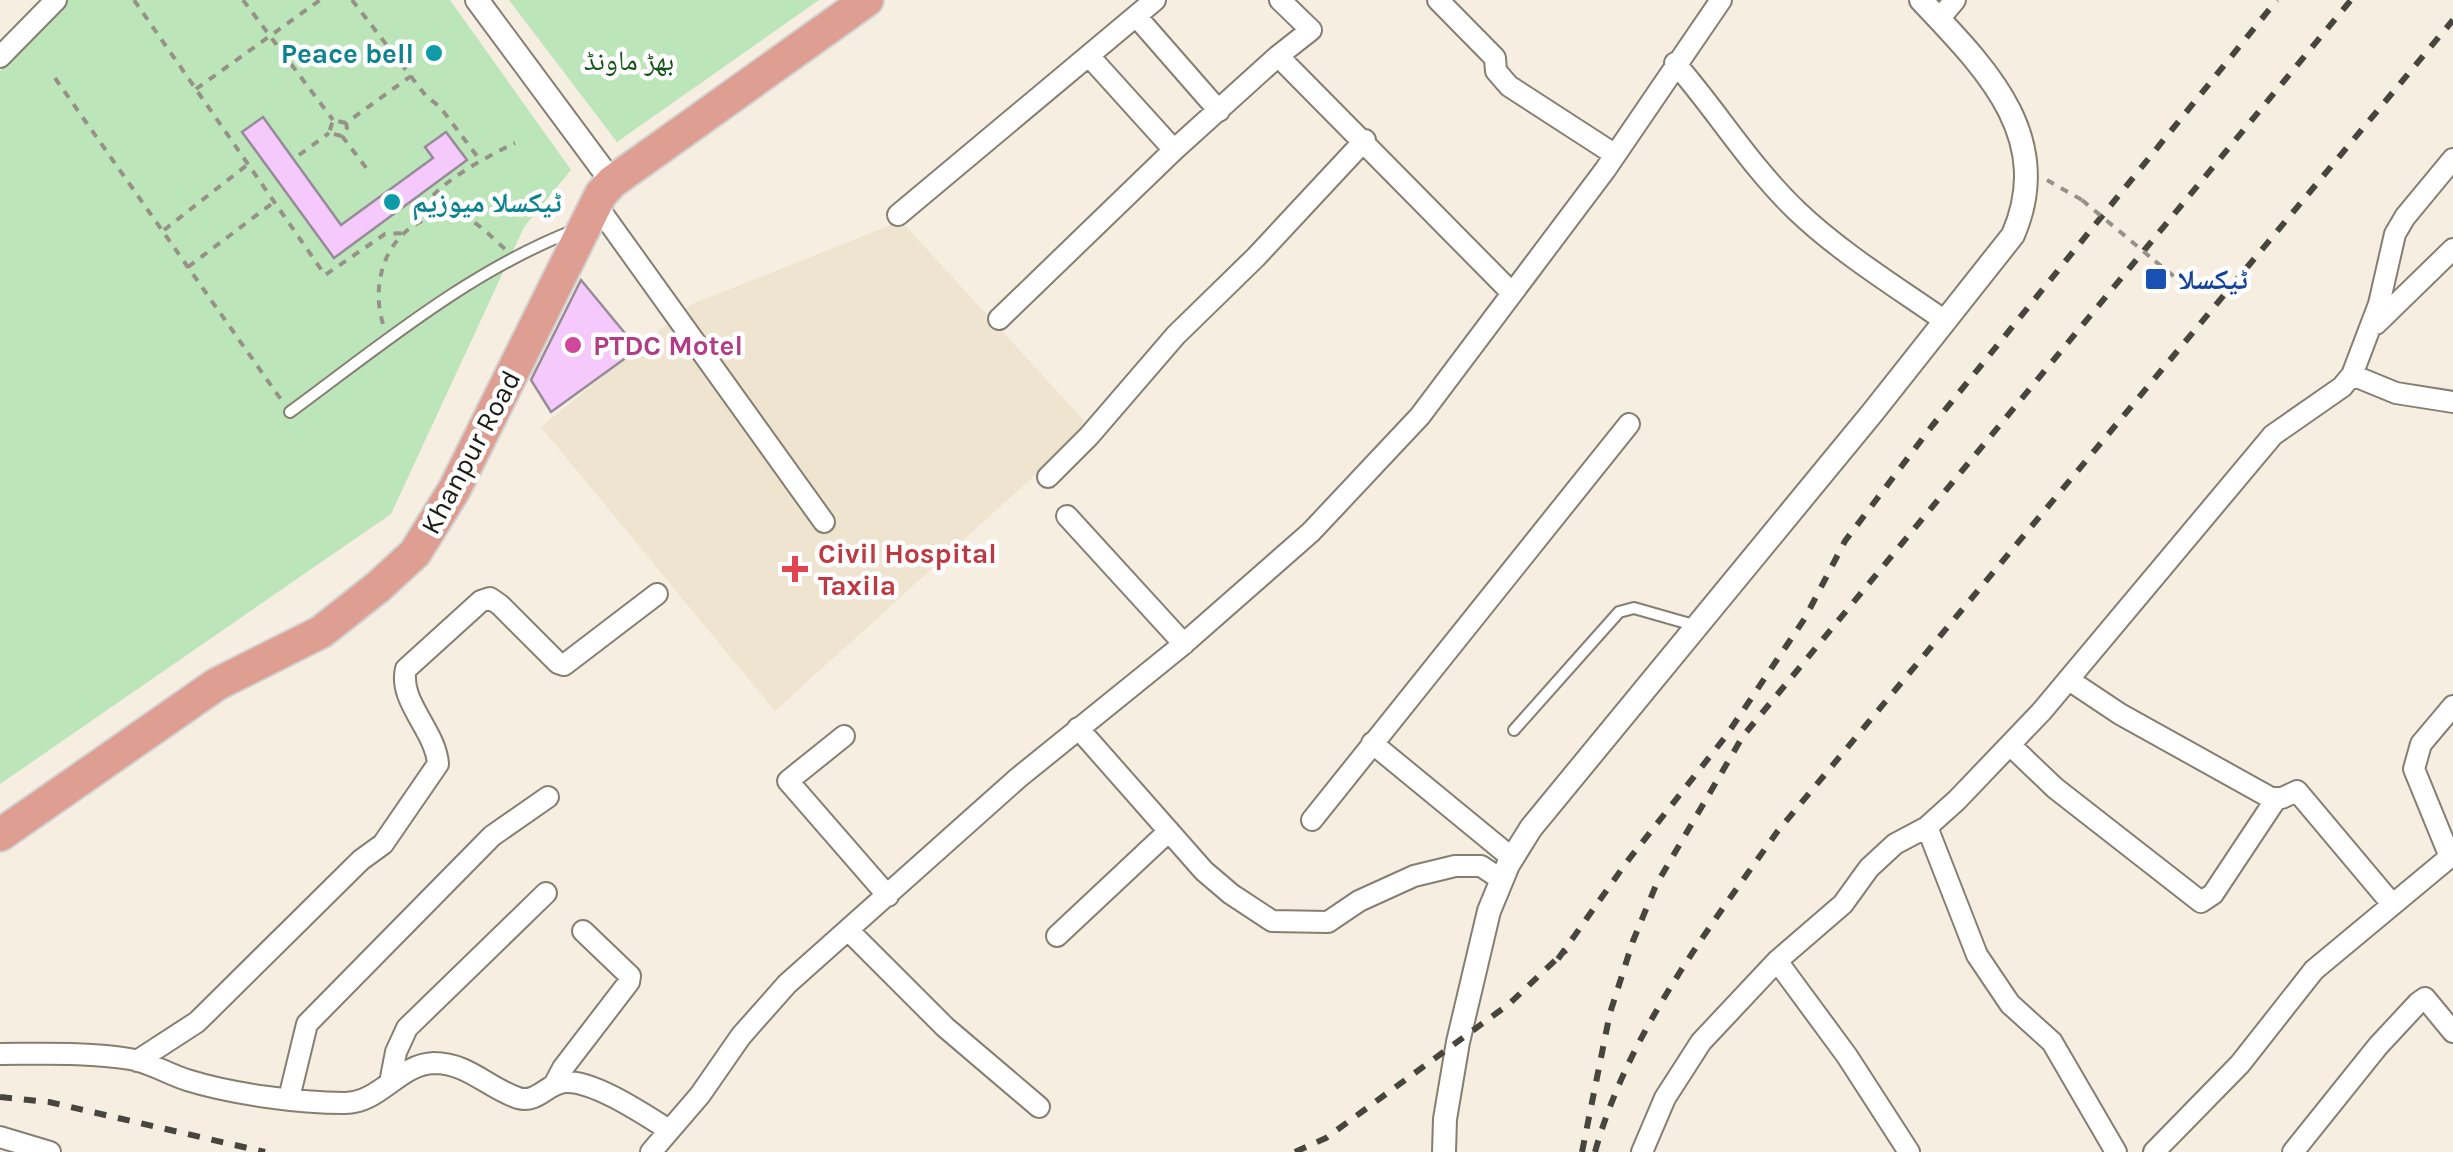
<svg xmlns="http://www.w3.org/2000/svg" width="2453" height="1152" font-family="Karla,'Noto Naskh Arabic',sans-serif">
<rect width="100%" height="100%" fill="#f6eee0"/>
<path fill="#efe4cf" d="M901 221 1089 426 775 711 541 427 692 304Z"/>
<path fill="#bce5b9" d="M67 0H450L571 170 524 227 391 514 0 784V71Z
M509 0H819L617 142Z"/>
<path fill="#f5c9fb" stroke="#968c98" stroke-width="2.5" d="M263 117 341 225 433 158 425 147 446 132 467 160 334 258 242 132Z
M581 280 638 349 551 412 531 380Z"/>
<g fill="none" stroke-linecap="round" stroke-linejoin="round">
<defs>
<path id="service" d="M290 412C380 346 469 271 575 230
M1514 730 1619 612 1634 608 1697 626"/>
<path id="minor" d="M1438 0 1495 58 1496 71 1509 86 1614 154
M1136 16 1219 111
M1939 19 1955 0
M1089 56 1174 150
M1278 56 1511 292
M0 57 56 0
M1675 63C1717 111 1750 166 1797 211 1841 253 1895 286 1945 321
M595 203 824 522
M898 215 1155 0
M999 319 1174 150 1278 56 1311 30 1280 0
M2376 324 2453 249
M2352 375 2396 393 2453 402
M1048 477 1089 436 1176 335 1256 257 1365 140
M1067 516 1184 644
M2069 680 2120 714 2271 798H2282L2297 791 2392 904
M1078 728 1204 871 1231 894 1272 921 1328 922 1359 901 1414 876 1455 866H1481L1502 880
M844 736 788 781 888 896
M1372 743 1512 858
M2010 745 2055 788 2201 902 2213 894 2276 799
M1312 820 1629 424
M1927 827 1977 955 2010 1004 2052 1042 2116 1152
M848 930 945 1027 1039 1107
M1057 936 1169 831
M1777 961 1847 1056 1909 1152
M0 1054C40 1054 90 1052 130 1059 149 1062 168 1074 187 1080 232 1094 298 1103 345 1103 380 1103 399 1064 434 1063 468 1063 488 1088 518 1098 538 1104 548 1082 566 1082 595 1081 645 1115 669 1130
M137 1061 197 1022 361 860 383 844 438 764C436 731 398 701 406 669L481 601 490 598 500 605 558 663 564 665 657 594
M390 1083 396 1052 407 1028 546 893
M554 1085 563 1068 629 982 630 976 583 931
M289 1098 307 1024 492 836 548 797
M0 1137 50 1152
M651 1152 700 1095 741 1036 787 984 1018 778 1180 647 1311 532 1420 416 1605 170 1721 0
M1642 1152 1665 1098 1701 1042 1777 961 1843 904 1869 868 1895 844 1927 827 1957 800 2042 711 2273 435 2342 387 2352 375 2379 304 2395 234 2405 217 2453 159
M2154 1152 2240 1064 2314 970 2450 857 2414 769 2421 744 2453 706
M2293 1152 2378 1046 2418 1003 2425 998 2453 1032"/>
<path id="tertiary" d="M477 0 612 182
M1444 1152 1445 1119 1458 1042 1489 911 1508 865 1531 828 1873 412 2013 235C2056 136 1984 67 1921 0"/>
<path id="trunk" d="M0 835 217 684 321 632 378 587 415 553 454 490 601 194 612 182 867 0"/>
</defs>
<use href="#service" stroke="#857f72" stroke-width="14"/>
<use href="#minor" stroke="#857f72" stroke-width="24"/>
<use href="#tertiary" stroke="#857f72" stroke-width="26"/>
<use href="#trunk" stroke="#d2d1d0" stroke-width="36"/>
<path stroke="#979288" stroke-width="4" stroke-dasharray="8 8" stroke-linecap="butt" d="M134 0 325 275 385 234 406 233
M243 0 333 120
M352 0 426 96 440 107 480 160
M55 78 282 401
M196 89 320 0
M346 123 333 120 329 133 342 136 347 128 346 123 411 76
M342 136 367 169
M299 155 329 133
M2047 180 2082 200
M416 222C424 189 486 157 515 143
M164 230 247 165
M2155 261 2181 282
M188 267 274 202
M383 324C371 285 384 239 422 221 432 217 441 212 452 213 473 216 490 236 505 249"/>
<use href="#service" stroke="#fff" stroke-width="10"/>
<use href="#minor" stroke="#fff" stroke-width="20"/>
<use href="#tertiary" stroke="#fff" stroke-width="22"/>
<use href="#trunk" stroke="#de9f92" stroke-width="32"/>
<path stroke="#48453e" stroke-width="6" stroke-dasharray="12 12" stroke-linecap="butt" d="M1558 959 1626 863 1726 736 1805 618 1845 541 1932 426 2277 0
M0 1097 49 1102 265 1152
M1295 1152 1326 1138 1509 1004 1566 950
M1582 1152 1610 1013 1633 941 1656 885 1743 736 2351 0
M1595 1152C1628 1033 1707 931 1777 832L2453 20"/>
<path stroke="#979288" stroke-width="4" stroke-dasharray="8 8" stroke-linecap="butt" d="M2082 200 2155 261"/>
</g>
<g fill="#0f9aa8" stroke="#fff" stroke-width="4">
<circle cx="434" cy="53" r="10"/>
<circle cx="392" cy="202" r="10"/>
</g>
<rect fill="#1a4fb4" stroke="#fff" stroke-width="4" x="2144" y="267" width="24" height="24" rx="5"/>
<circle fill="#d1479c" stroke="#fff" stroke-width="4" cx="573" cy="345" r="10"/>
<path fill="#e0444e" stroke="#fff" stroke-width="4" d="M790 554h10v10h10v10h-10v10h-10v-10h-10v-10h10z"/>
<g text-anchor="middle" stroke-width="9" stroke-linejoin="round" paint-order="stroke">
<g font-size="28" font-weight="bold" fill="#0d838f" stroke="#fff" text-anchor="end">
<text x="414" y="63">Peace bell</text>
<text x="412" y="212" text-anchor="start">ٹیکسلا میوزیم</text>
</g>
<g font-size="28" fill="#165417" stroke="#fff">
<text x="629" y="70">بھڑ ماونڈ</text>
</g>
<g font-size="28" font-weight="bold" fill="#164399" stroke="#fff" text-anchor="start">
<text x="2178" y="289">ٹیکسلا</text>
</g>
<g font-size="28" font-weight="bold" fill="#b23c85" stroke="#fff" text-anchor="start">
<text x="593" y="355">PTDC Motel</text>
</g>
<g font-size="28" fill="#1d1b16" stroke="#fff">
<text transform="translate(470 452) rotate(-62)" y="10">Khanpur Road</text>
</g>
<g font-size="28" font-weight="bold" fill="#be3a42" stroke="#fff" text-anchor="start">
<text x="818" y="563">Civil Hospital<tspan x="818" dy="32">Taxila</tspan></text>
</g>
</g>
</svg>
